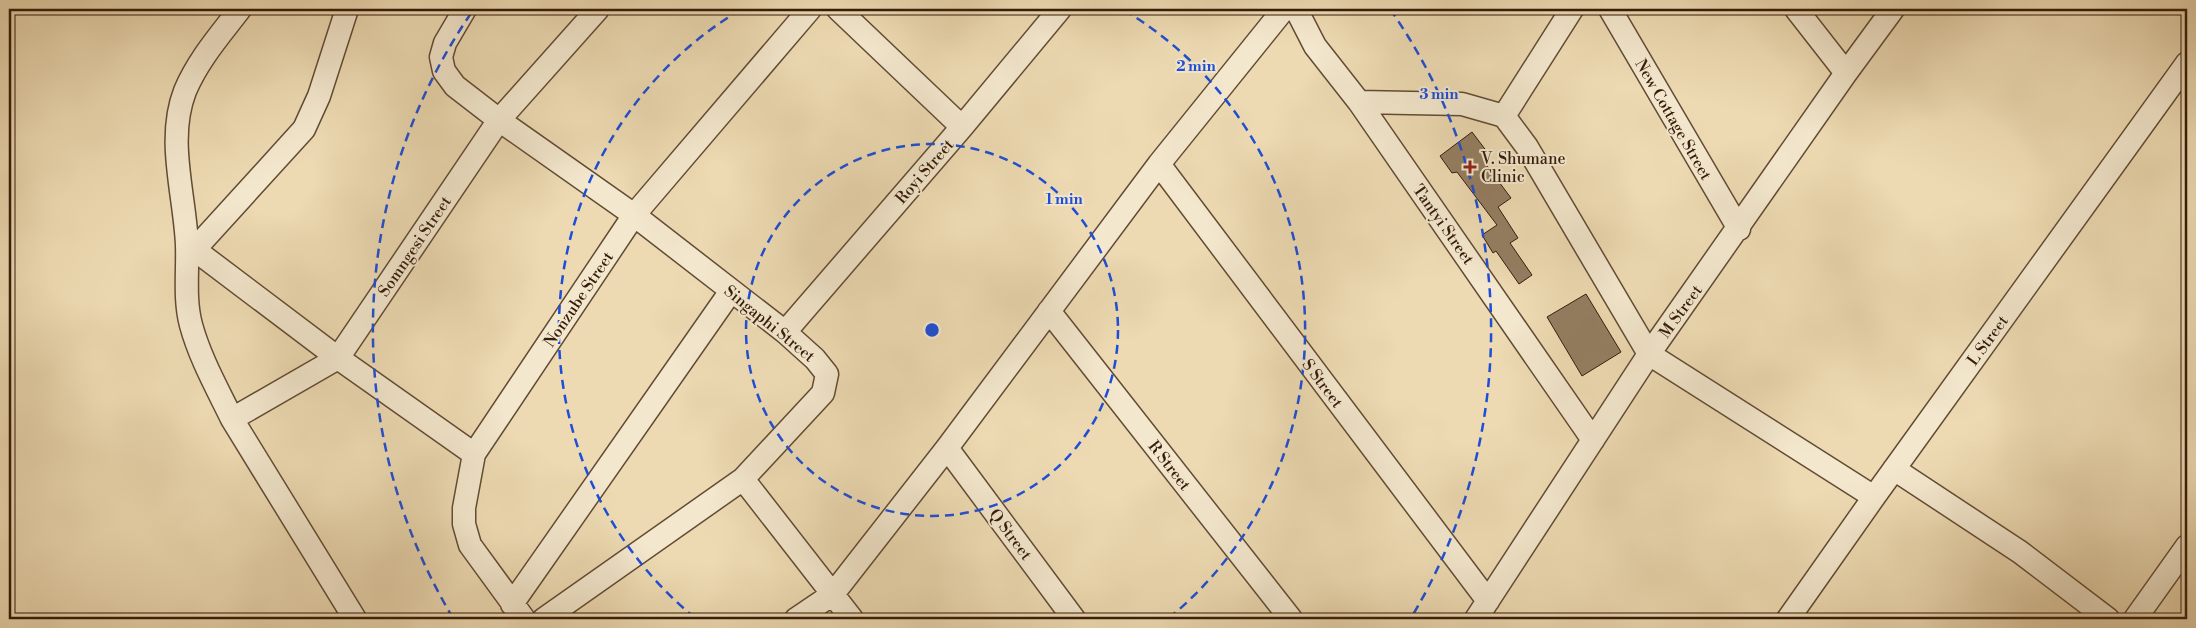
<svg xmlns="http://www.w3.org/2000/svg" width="2196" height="628" font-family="'Libre Bodoni',serif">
<rect width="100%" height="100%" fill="#eddab2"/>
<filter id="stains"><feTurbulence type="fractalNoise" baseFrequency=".004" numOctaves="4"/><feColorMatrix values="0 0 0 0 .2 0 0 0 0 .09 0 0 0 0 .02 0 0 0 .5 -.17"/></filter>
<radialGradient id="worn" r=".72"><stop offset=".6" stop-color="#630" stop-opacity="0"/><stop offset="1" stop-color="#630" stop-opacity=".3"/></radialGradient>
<path fill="#947e62" stroke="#341b0b" d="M1472 132 1491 157 1484 162 1511 198 1498 207 1518 238 1510 243 1532 275 1519 284 1496 251 1493 253 1482 235 1497 225 1457 172 1452 173 1440 156Z
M1586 294 1621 352 1582 376 1547 317Z"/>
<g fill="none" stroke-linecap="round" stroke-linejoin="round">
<defs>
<path id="minor" d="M465 9 445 43 441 57 444 71 455 86 499 120 634 215 785 332 815 359 827 374 823 393 743 479 544 619
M838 9 962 127
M1296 9 1315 46 1359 102 1593 440
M1610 9 1739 229
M1796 9 1846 73
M1359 102 1462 104 1504 116 1527 147 1649 354 1874 497
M1504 116 1572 9
M1159 164 1488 601
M187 244 338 358 474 454
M194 250 304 129 319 96 347 9
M1049 311 1291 619
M785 332 962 127 1060 9
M232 419C217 388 200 358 191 325 184 299 188 271 187 245 185 195 166 140 185 91 198 60 220 35 240 9
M947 448 1074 619
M1894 469 2020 552 2108 619
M743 479 852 619
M512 604 731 291
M355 619 232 419 338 358 499 120 598 9
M524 619 470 545 464 524V508L474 454 634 215 810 9
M796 619 833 594 947 448 1159 164 1284 9
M1476 619 1649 354 1846 73 1893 9
M1788 619 1874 497 2187 63
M2135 619 2187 546"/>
</defs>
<use href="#minor" stroke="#624b35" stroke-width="25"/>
<use href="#minor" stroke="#f3e7cd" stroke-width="22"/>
</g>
<g fill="none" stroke="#1d4ed8" stroke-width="2.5" stroke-dasharray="9 6">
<circle cx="932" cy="330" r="186"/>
<path d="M695 618A373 373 0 0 1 740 10M1124 10A373 373 0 0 1 1169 618"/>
<path d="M453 618A559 559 0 0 1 474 9M1390 9A559 559 0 0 1 1411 618"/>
</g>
<path fill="#8f2418" stroke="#f3e7cd" stroke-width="2" d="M1467.5 159.5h5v5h5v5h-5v5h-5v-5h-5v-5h5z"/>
<g text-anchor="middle" stroke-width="4" stroke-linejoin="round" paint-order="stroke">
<g font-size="16" fill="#341b0b" stroke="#f3e7cd">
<text transform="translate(1674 119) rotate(60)" y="6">New Cottage Street</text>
<text transform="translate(924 171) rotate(-49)" y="6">Royi Street</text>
<text transform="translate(1444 224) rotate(55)" y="6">Tantyi Street</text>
<text transform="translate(414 246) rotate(-56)" y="6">Somngesi Street</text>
<text transform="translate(578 299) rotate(-56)" y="6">Nonzube Street</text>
<text transform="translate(1680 311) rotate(-54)" y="6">M Street</text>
<text transform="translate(770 323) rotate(39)" y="6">Singaphi Street</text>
<text transform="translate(1987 340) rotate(-54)" y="6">L Street</text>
<text transform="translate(1323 383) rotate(53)" y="6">S Street</text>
<text transform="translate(1170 465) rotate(52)" y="6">R Street</text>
<text transform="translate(1011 534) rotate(53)" y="6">Q Street</text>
</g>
<g font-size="16" fill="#341b0b" stroke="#f3e7cd" text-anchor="start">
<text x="1481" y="164">V. Shumane<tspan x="1481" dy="18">Clinic</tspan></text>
</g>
</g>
<circle cx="932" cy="330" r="8" fill="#1d4ed8" stroke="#f3e7cd" stroke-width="2.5"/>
<g font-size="15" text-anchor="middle" font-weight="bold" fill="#1d4ed8" stroke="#f3e7cd" stroke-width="4" stroke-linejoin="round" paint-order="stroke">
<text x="1196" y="71">2 min</text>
<text x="1439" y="99">3 min</text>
<text x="1064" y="204">1 min</text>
</g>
<rect width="2196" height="628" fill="none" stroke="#eddab2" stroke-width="30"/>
<rect x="10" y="10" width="2176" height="608" fill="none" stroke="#341b0b" stroke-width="2.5"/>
<rect x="15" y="15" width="2166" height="598" fill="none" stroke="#341b0b"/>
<rect width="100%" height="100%" filter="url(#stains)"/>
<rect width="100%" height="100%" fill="url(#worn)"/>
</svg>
